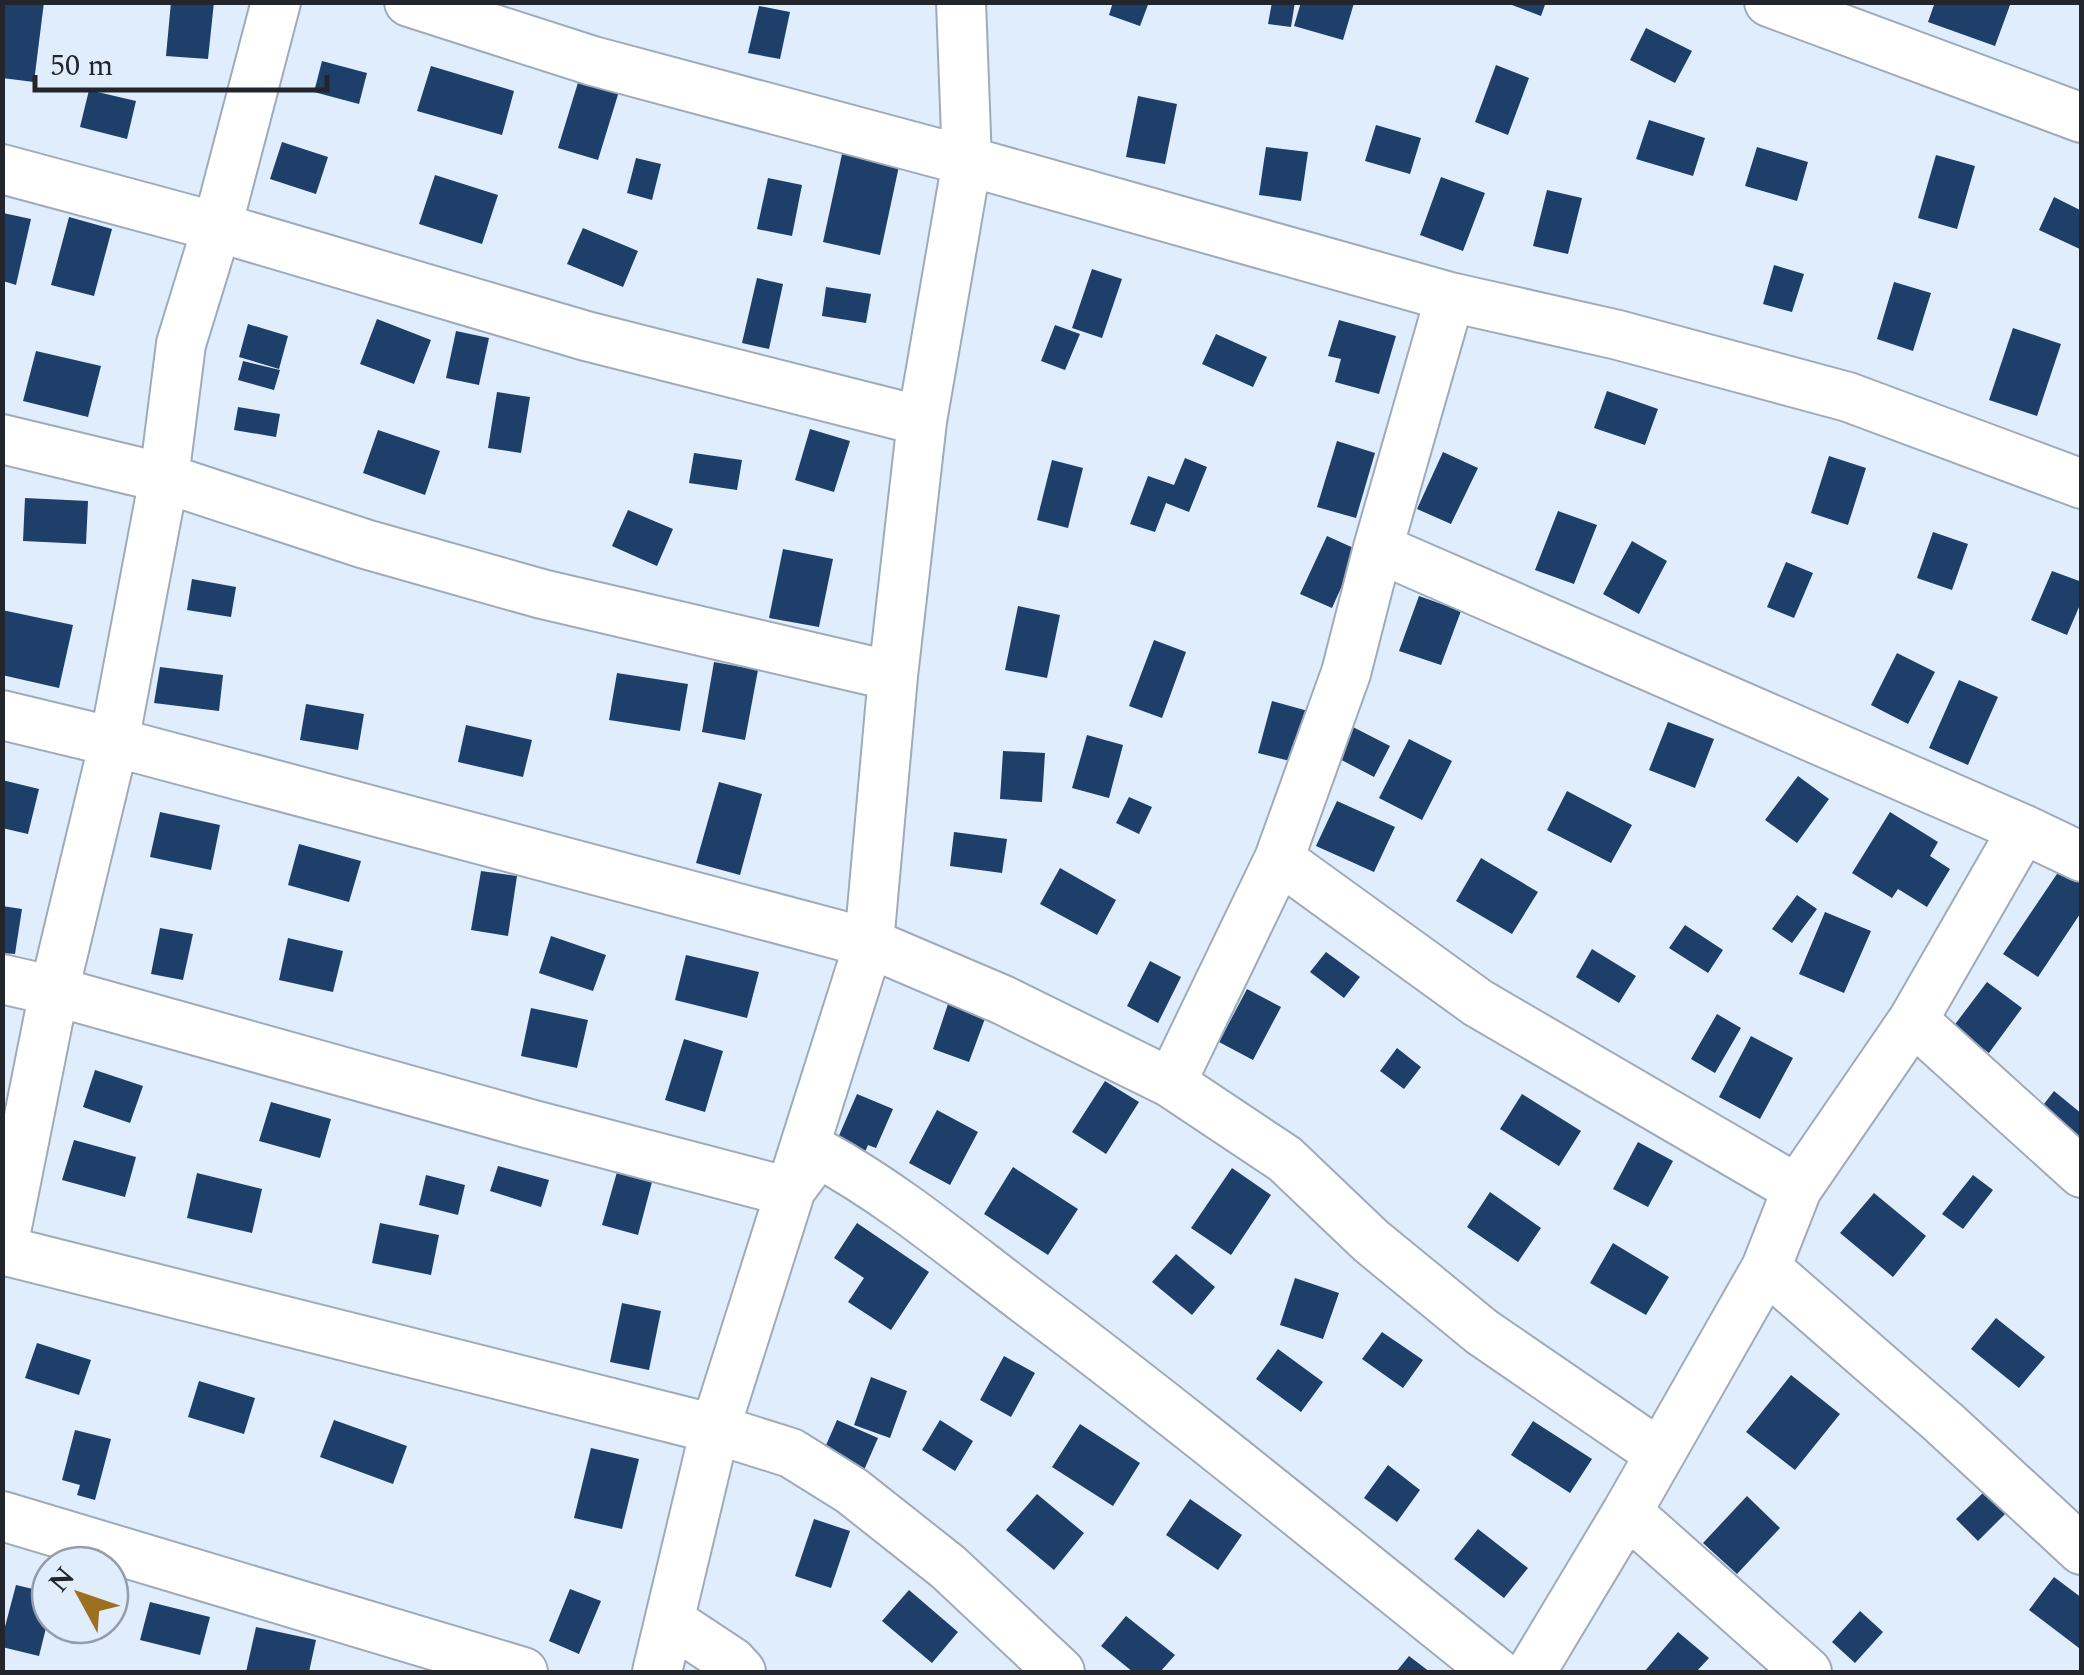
<svg xmlns="http://www.w3.org/2000/svg" width="2084" height="1675" font-family="Spectral,serif">
<rect width="100%" height="100%" fill="#e0edfd"/>
<path fill="#1d3f69" d="M2 2H44L34 82 2 78Z
M171 2H214L208 59 166 56Z
M1113 2H1149L1140 26 1109 15Z
M1272 2H1295L1291 27 1268 24Z
M1301 2 1354 3 1343 40 1294 26Z
M1504 2H1546L1541 16Z
M1935 2H2003L2010 5 1995 46 1928 22Z
M759 6 790 12 780 59 748 53Z
M1646 28 1692 51 1675 83 1630 60Z
M322 61 367 73 359 104 314 92Z
M1496 65 1529 78 1508 135 1475 122Z
M431 66 514 91 502 135 417 111Z
M580 76 620 88 598 160 558 148Z
M89 90 136 101 127 139 80 127Z
M1138 96 1177 104 1165 164 1126 157Z
M1649 120 1705 138 1693 176 1636 159Z
M1376 125 1421 138 1410 174 1365 161Z
M282 142 328 157 316 194 270 179Z
M1266 147 1308 152 1301 201 1259 195Z
M1757 147 1808 162 1797 201 1745 186Z
M842 154 899 166 880 255 823 242Z
M1936 155 1975 166 1957 229 1918 218Z
M636 158 661 164 652 200 627 193Z
M435 175 498 195 482 244 419 224Z
M1441 177 1485 193 1463 251 1420 235Z
M768 178 802 185 792 236 757 229Z
M1547 190 1582 198 1568 254 1533 246Z
M2054 197 2082 211V250L2039 230Z
M3 213 31 219 16 285 3 281Z
M69 217 112 229 94 296 51 285Z
M583 228 638 251 623 287 567 264Z
M1774 265 1804 274 1792 312 1763 304Z
M1092 269 1122 279 1102 338 1072 328Z
M757 278 783 284 769 349 742 343Z
M1894 282 1931 293 1913 351 1877 339Z
M826 287 871 294 866 323 822 316Z
M377 319 431 340 414 384 360 364Z
M1339 320 1396 336 1379 394 1335 382 1341 359 1328 356Z
M248 324 288 336 279 369 239 357Z
M1055 325 1080 334 1065 370 1041 361Z
M2013 328 2061 344 2037 416 1989 400Z
M456 331 489 338 479 385 446 378Z
M1216 334 1267 357 1253 387 1202 364Z
M36 351 101 366 88 417 23 401Z
M243 361 280 370 274 390 238 380Z
M1607 391 1658 409 1645 445 1594 428Z
M497 392 530 397 521 453 488 448Z
M238 407 280 414 276 437 234 430Z
M810 429 850 441 834 492 795 480Z
M378 430 440 451 425 495 363 473Z
M1337 441 1375 453 1356 518 1317 507Z
M1443 452 1478 468 1451 524 1417 509Z
M694 453 742 460 737 490 689 483Z
M1829 456 1866 468 1848 525 1811 513Z
M1185 458 1207 467 1189 512 1166 503 1155 532 1130 524 1148 476 1174 485Z
M1052 460 1083 468 1068 528 1037 520Z
M25 498 88 501 86 544 23 541Z
M628 510 673 529 657 566 612 546Z
M1558 511 1597 525 1574 584 1535 570Z
M1933 532 1968 544 1952 590 1917 578Z
M1327 536 1358 550 1332 608 1300 594Z
M1632 541 1667 561 1639 614 1603 594Z
M783 549 833 559 819 627 769 618Z
M1786 562 1813 573 1794 618 1767 607Z
M2052 571 2082 582V600L2067 635 2031 620Z
M192 579 236 587 231 617 187 610Z
M1419 596 1461 611 1441 665 1399 651Z
M1018 606 1060 615 1047 678 1005 670Z
M2 610 73 625 59 688 2 675Z
M1154 640 1186 652 1162 718 1129 706Z
M1897 653 1935 672 1908 724 1871 705Z
M714 662 758 670 745 740 702 732Z
M160 667 223 675 219 711 154 703Z
M617 673 688 684 680 731 609 720Z
M1959 680 1998 697 1968 765 1929 748Z
M1272 701 1308 711 1294 762 1258 753Z
M306 704 364 714 358 750 300 740Z
M1668 722 1714 739 1695 788 1649 770Z
M466 725 532 740 523 777 458 762Z
M1349 725 1390 746 1374 777 1332 755Z
M1087 735 1123 745 1109 798 1072 788Z
M1409 739 1452 761 1422 820 1379 798Z
M1003 751 1045 753 1042 802 1000 799Z
M1798 776 1829 799 1797 843 1765 820Z
M2 780 39 789 28 834 2 828Z
M719 782 762 794 740 875 696 863Z
M1567 791 1632 825 1611 863 1547 830Z
M1129 797 1152 807 1139 834 1116 823Z
M1337 801 1395 827 1374 872 1316 846Z
M160 812 220 825 211 870 150 857Z
M1890 812 1938 842 1930 856 1950 869 1927 907 1898 889 1892 898 1852 873Z
M954 832 1007 839 1002 873 950 866Z
M299 844 361 861 349 902 288 885Z
M1481 858 1538 892 1512 934 1456 901Z
M2063 865 2082 877V911L2038 977 2003 954Z
M1060 868 1116 900 1097 935 1040 904Z
M481 871 517 876 508 936 471 930Z
M1797 895 1817 909 1792 943 1772 929Z
M2 906 22 909 15 954 2 953Z
M1825 912 1871 931 1844 993 1799 974Z
M1685 925 1723 950 1708 973 1669 948Z
M160 928 193 934 183 980 151 974Z
M551 936 606 955 593 991 539 973Z
M288 938 343 951 333 992 279 980Z
M1592 949 1636 976 1619 1003 1576 977Z
M1326 952 1360 977 1344 998 1310 972Z
M686 955 759 972 747 1018 675 1000Z
M1150 961 1181 977 1158 1023 1127 1006Z
M1987 982 2022 1008 1989 1053 1953 1027Z
M1247 989 1281 1007 1253 1060 1219 1042Z
M949 1001 987 1013 969 1062 933 1049Z
M531 1008 588 1020 577 1068 521 1056Z
M1717 1014 1741 1028 1715 1073 1691 1059Z
M1751 1036 1793 1058 1760 1119 1719 1097Z
M684 1039 723 1051 705 1112 665 1100Z
M1397 1048 1421 1067 1404 1089 1380 1071Z
M95 1070 143 1086 130 1123 83 1107Z
M1105 1081 1139 1102 1106 1154 1072 1132Z
M2054 1091 2082 1114V1132L2070 1147 2034 1117Z
M857 1094 893 1109 876 1148 868 1145 862 1159 834 1147Z
M1522 1094 1581 1131 1559 1166 1500 1129Z
M271 1102 331 1119 320 1158 259 1141Z
M937 1110 978 1132 950 1185 909 1163Z
M74 1140 136 1157 125 1197 62 1180Z
M1638 1142 1673 1161 1648 1207 1613 1189Z
M498 1166 549 1180 541 1207 490 1191Z
M1013 1167 1078 1209 1048 1255 984 1214Z
M1232 1168 1271 1195 1231 1255 1191 1228Z
M617 1172 652 1182 638 1235 602 1225Z
M197 1173 262 1189 252 1233 187 1218Z
M426 1175 465 1185 458 1215 419 1205Z
M1973 1175 1993 1190 1963 1229 1942 1214Z
M1490 1192 1541 1228 1518 1262 1467 1227Z
M1874 1193 1926 1236 1893 1277 1840 1233Z
M380 1223 439 1235 431 1275 372 1263Z
M857 1223 929 1272 891 1330 848 1302 864 1278 834 1258Z
M1613 1243 1669 1277 1646 1315 1590 1283Z
M1176 1254 1215 1287 1192 1315 1152 1282Z
M1295 1278 1339 1293 1323 1339 1280 1325Z
M622 1303 661 1311 649 1370 610 1362Z
M1996 1318 2045 1357 2019 1388 1971 1349Z
M1382 1332 1423 1360 1403 1388 1362 1359Z
M37 1343 91 1360 79 1395 25 1378Z
M1278 1349 1323 1382 1301 1412 1256 1379Z
M1004 1356 1035 1373 1011 1417 980 1400Z
M1791 1375 1840 1414 1795 1470 1746 1432Z
M871 1377 907 1391 890 1438 854 1425Z
M199 1381 255 1398 244 1434 188 1417Z
M334 1420 407 1446 393 1484 320 1457Z
M837 1420 878 1438 861 1477 820 1459Z
M940 1420 973 1441 955 1471 922 1450Z
M1533 1421 1592 1459 1570 1493 1511 1455Z
M1080 1424 1140 1463 1113 1506 1052 1467Z
M75 1430 111 1439 95 1500 77 1495 80 1485 62 1480Z
M591 1448 639 1459 622 1529 574 1518Z
M1388 1465 1420 1490 1397 1522 1364 1498Z
M1986 1490 2008 1511 1978 1541 1956 1519Z
M1037 1494 1084 1533 1054 1570 1006 1530Z
M1747 1496 1780 1528 1737 1574 1703 1543Z
M1190 1499 1242 1535 1218 1570 1166 1535Z
M814 1519 850 1531 831 1588 795 1576Z
M1478 1529 1528 1568 1504 1598 1454 1559Z
M2054 1577 2082 1598V1645L2079 1648 2029 1610Z
M16 1585 50 1593V1612L39 1656 2 1647V1638Z
M570 1589 601 1601 579 1654 549 1641Z
M909 1590 958 1632 932 1663 882 1621Z
M150 1602 210 1617 200 1655 140 1640Z
M1860 1611 1883 1632 1855 1663 1832 1642Z
M1126 1616 1175 1655 1160 1672H1133L1101 1646Z
M256 1627 316 1640 309 1672H246Z
M1678 1632 1709 1658 1696 1672H1644Z
M1409 1656 1430 1672H1396Z"/>
<g fill="none" stroke-linecap="round" stroke-linejoin="round">
<defs>
<path id="minor" d="M409 2 593 61 967 161 1450 297 1618 335 1848 397 2082 484
M1769 2 2082 118
M2 169 217 227 586 336 922 421
M2 439 164 478 365 544 542 594 893 676
M1378 548 2023 829 2082 857
M2 715 114 742 869 943 1003 1000 1171 1083 1285 1159 1371 1241 1482 1332 1660 1454
M1279 859 1478 1003 1797 1189
M2 979 54 991 530 1124 789 1192 818 1153C894 1194 961 1251 1030 1303 1189 1422 1342 1549 1496 1672
M1913 1020 2082 1173
M1171 1083 1279 859 1346 673 1378 548 1450 297
M2 1250 715 1429 791 1453 852 1491 948 1567 1060 1672
M2 1252 54 991 114 742 164 478 181 344 217 227 276 2
M1766 1268 1943 1422 2082 1550
M1627 1512 1807 1672
M2 1516 523 1672
M670 1621 732 1662 741 1672
M657 1672 715 1429 869 943 893 676 922 421 967 161 961 2
M1531 1672 1627 1512 1766 1268 1797 1189 1913 1020 2023 829"/>
</defs>
<use href="#minor" stroke="#9fabb9" stroke-width="52"/>
<use href="#minor" stroke="#fff" stroke-width="48"/>
</g>
<rect width="2084" height="1675" fill="none" stroke="#22262c" stroke-width="10"/>
<g transform="translate(80 1595) rotate(310)"><circle r="48" fill="#e0edfd" stroke="#949da9" stroke-width="2.5"/>
<path d="M0-8L18 38L0 25L-18 38Z" fill="#9d7020"/>
<text y="-15" font-size="28" font-weight="bold" text-anchor="middle" fill="#22262c">N</text>
</g>
<path d="M35 75v15h292v-15" fill="none" stroke="#22262c" stroke-width="5"/>
<text x="50" y="75" font-size="30" fill="#22262c" stroke="#e0edfd" stroke-width="8" paint-order="stroke">50 m</text>
</svg>
